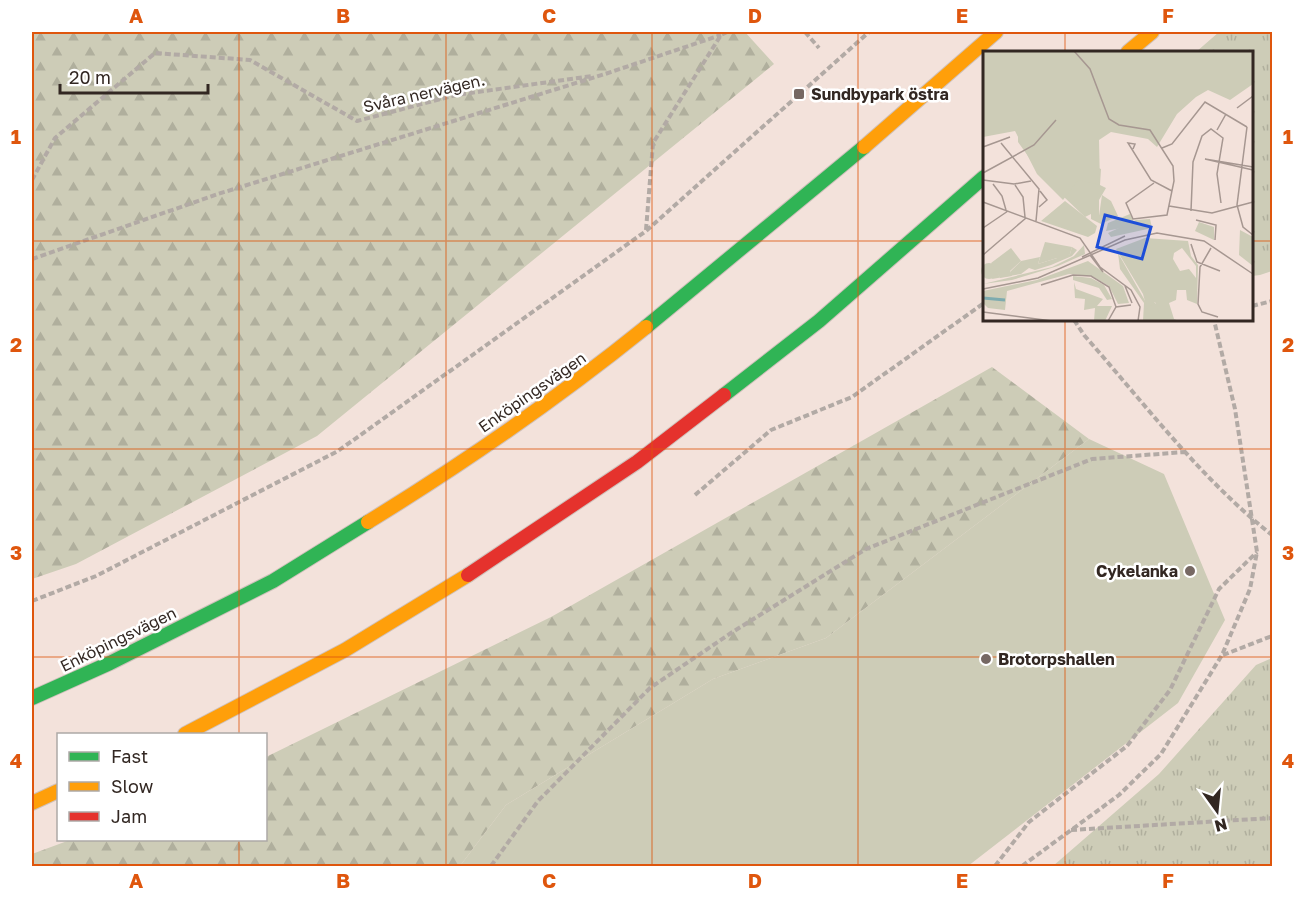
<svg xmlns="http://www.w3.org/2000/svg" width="1304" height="898" font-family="'Golos Text',sans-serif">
<defs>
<pattern id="grass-tufts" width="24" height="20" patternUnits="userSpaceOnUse" patternTransform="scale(1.5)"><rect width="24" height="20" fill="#cdccb7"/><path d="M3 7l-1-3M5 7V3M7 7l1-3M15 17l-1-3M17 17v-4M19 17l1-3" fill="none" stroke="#b0af9d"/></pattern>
<pattern id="forest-firs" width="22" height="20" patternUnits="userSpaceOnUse" patternTransform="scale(1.5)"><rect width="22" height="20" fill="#cdccb7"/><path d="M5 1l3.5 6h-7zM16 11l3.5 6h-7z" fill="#b0af9d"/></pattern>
</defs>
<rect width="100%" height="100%" fill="#f3e2db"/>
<path fill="url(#grass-tufts)" d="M1219 32H1272V271L1260 275 1252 276V52H1196Z
M1272 658V866H1053L1159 774 1256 665Z"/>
<path fill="url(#forest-firs)" d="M32 32H745L774 64 317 436 76 564 32 579Z
M992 367 1089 439 826 638 713 679 506 805 460 866H32V854L70 840H266V757L551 617Z"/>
<path fill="#cdccb7" d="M1089 439 1164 474 1225 620 1178 703 968 866H460L506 805 713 679 826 638Z"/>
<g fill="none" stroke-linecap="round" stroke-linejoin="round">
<defs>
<path id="fast" d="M646 327 864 147
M724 395 819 321 984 177
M32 698 110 663 273 581 368 522"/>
<path id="slow" d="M1128 52 1152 32
M864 147 996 32
M368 522C464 463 558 398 646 327
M185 734 345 650 468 575
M32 803 58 791"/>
<path id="jam" d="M468 575 637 462 724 395"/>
</defs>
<use href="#fast" stroke="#cfc1bb" stroke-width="16"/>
<use href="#slow" stroke="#cfc1bb" stroke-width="16"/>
<use href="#jam" stroke="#cfc1bb" stroke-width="16"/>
<path stroke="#b2aaa5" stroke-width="4" stroke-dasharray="6 3" stroke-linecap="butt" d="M805 32 819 48
M32 180 55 138 155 53 250 60 357 121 456 95 592 76
M646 230 653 143 721 35 727 32
M32 259 218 194 605 74 721 35
M1252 306 1272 301
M1074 320 1084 335C1144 403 1201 479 1272 535
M695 495 771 430 852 397 984 303
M32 601 96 576 338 451 646 231 869 32
M1223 655 1272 636
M1071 830 1272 818
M491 866 538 801 650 688 731 633 866 549 1092 459 1185 452
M995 866 1029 822 1127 746 1170 690 1219 589 1257 552
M1022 866 1119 795 1161 754 1222 655 1250 589 1257 552 1235 409 1214 320"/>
<use href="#fast" stroke="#30b455" stroke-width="14"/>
<use href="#slow" stroke="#ff9f0a" stroke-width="14"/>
<use href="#jam" stroke="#e5322d" stroke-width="14"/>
</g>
<path fill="none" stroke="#df560d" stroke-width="1.5" stroke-opacity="0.55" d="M239 32V734M446 32V866M652 32V866M858 32V866M1065 32V52M32 241H984M1252 241H1272M1065 320V866M32 449H1272M32 657H1272M239 840V866"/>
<g fill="#766863" stroke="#fff" stroke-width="2">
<rect x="793" y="88" width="12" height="12" rx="3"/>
<circle cx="1190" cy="571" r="6"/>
<circle cx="986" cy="659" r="6"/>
</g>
<g text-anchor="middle" stroke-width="5" stroke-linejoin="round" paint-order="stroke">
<g font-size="16" fill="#322722" stroke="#fff">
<text transform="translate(424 93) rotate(-13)" y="6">Svåra nervägen.</text>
<text transform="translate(532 392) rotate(-35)" y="6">Enköpingsvägen</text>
<text transform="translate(118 639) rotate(-26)" y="6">Enköpingsvägen</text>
</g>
<g font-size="16" font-weight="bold" fill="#322722" stroke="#fff" text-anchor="start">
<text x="811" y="100">Sundbypark östra</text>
<text x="1178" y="577" text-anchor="end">Cykelanka</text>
<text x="998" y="665">Brotorpshallen</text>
</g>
</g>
<g transform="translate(983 51)">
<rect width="270" height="270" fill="#f3e2db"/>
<path d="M35 85 118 118 117 134 123 137 116 149V164L135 165 118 173 108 168V163L102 166 60 126 35 91ZM216 171 231 176V189L212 180ZM101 194 102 203 75 215 29 229 0 233 69 216 91 205ZM89 196 94 199 89 205 68 214 52 219 46 217 38 223 9 228 13 218 17 227 28 224 27 221 38 210 57 206 55 213 87 203ZM135 202 165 255 171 251 174 254 182 270H160L161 252 137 218ZM105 210 140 235 146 252 135 253 126 235 109 225 86 223 24 240 22 259 5 257 0 252V240L54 229ZM90 225 108 227 121 234 129 248 124 249 116 237 90 229ZM91 231 93 238 120 248 114 255H129L122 270H111L112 257 101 259 102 248 92 247Z" fill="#cdccb7"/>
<path d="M167 168 169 177 128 186 125 182 153 169ZM257 179 270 186V215L256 204ZM162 187 205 190 208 205 215 214 214 253 204 249 203 239H194L193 249 186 252 191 268 196 270 179 269 172 251 164 258 160 243 133 198ZM199 197 213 215V227L206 218 197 220 190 208 191 202ZM-2 220a8 8 0 1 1 16 0a8 8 0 1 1-16 0Z" fill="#cdccb7" fill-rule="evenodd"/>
<path d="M0 0H270V33L247 49 225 39 213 46 194 63 174 96 165 88 128 81 116 89 117 134 95 129 80 149 54 123 32 80 0 86ZM119 144 128 150 135 165H116Z" fill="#cdccb7"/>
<path d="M82 150 114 175 112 182 105 186 58 170ZM147 163 152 173 149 175 123 180 125 172ZM62 191 89 196 87 203 78 209 74 207 55 213ZM28 197 38 210 27 220 29 225 17 227 8 212Z" fill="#cdccb7"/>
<path fill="none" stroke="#7dabaf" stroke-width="3" d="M0 247 22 249"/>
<path fill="none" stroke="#a69791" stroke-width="1.5" d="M91 0 107 18 126 68 136 74 167 79 190 115 191 130 184 164 150 168 143 152 171 132M254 57 270 45M264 76 254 154 260 176 270 184M234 79 243 63M18 92 56 138 53 170M0 96 27 86M179 97 189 93 222 51 264 76M150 98 152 93 145 92 168 129 189 140M270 116 222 108 270 119M0 122 51 94 73 69M0 129 31 133 48 130M10 133 19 145 23 159M32 134 40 146 42 166M0 151 97 187 117 216 148 239 157 256 155 270M186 155 229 162 270 151M56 156 64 149 57 140M208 160 210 111 219 85 228 78 240 87 234 123 238 152M213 169 233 174 232 189M0 177 25 160M208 193 214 211 237 220M228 197 217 216 215 253 219 261 235 266M0 204 43 167M107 204 120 221M99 206 142 185M58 234 90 224 108 225 126 236 133 256M142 235 149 252M0 238 55 227 142 189 174 182 221 190 270 223M0 261 69 270M125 270 133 256 148 254"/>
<path fill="#1d4ed8" fill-opacity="0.15" stroke="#1d4ed8" stroke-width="3" d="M122 164 168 176 159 208 114 196Z"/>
<rect width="270" height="270" fill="none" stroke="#322722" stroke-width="3"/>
</g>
<rect width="1304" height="898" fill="none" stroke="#ffffff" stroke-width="66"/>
<rect x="57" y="733" width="210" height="108" fill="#ffffff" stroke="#ada9a7" stroke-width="1.5"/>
<rect x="69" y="752" width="30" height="9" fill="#30b455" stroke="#ada9a7" stroke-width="1.5"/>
<text x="111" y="763" font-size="18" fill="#322722">Fast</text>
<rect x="69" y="782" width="30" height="9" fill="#ff9f0a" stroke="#ada9a7" stroke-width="1.5"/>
<text x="111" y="793" font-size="18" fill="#322722">Slow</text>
<rect x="69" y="812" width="30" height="9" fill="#e5322d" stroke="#ada9a7" stroke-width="1.5"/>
<text x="111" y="823" font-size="18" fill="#322722">Jam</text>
<g transform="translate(1217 811) rotate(165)" stroke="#ffffff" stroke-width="4.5" paint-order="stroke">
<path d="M0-4.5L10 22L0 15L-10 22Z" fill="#322722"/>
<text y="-9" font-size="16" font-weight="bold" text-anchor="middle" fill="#322722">N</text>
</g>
<path d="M60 84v9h148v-9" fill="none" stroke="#322722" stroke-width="3"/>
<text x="69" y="84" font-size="18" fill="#322722" stroke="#ffffff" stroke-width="4.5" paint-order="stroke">20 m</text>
<rect x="33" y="33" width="1238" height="832" fill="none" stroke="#df560d" stroke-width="2"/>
<g font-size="20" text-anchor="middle" font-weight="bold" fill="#df560d">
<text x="136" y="23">A</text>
<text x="343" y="23">B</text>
<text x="549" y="23">C</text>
<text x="755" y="23">D</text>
<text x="962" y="23">E</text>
<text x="1168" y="23">F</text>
<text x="16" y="144">1</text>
<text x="1288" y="144">1</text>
<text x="16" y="352">2</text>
<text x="1288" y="352">2</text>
<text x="16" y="560">3</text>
<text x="1288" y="560">3</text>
<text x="16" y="768">4</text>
<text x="1288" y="768">4</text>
<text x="136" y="888">A</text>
<text x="343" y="888">B</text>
<text x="549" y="888">C</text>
<text x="755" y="888">D</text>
<text x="962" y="888">E</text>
<text x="1168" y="888">F</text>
</g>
</svg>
